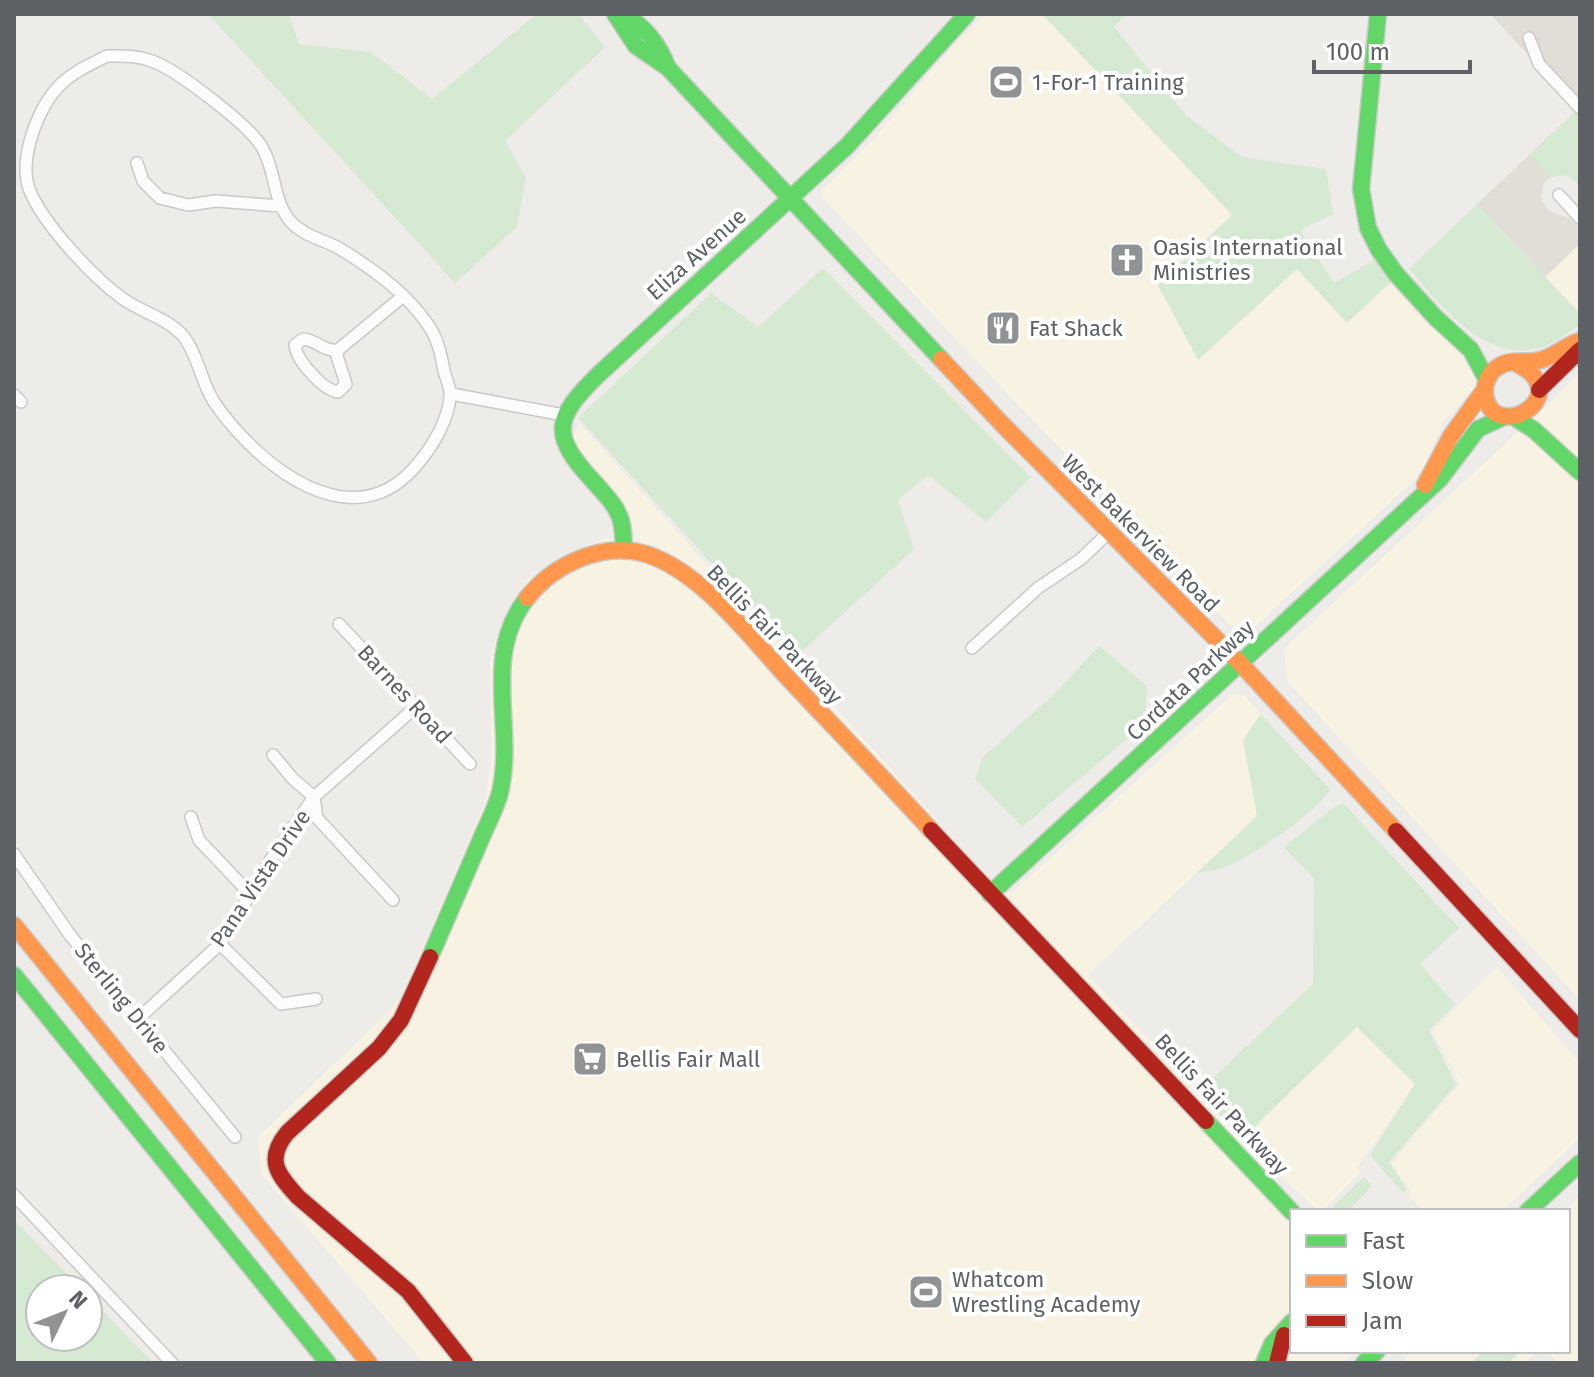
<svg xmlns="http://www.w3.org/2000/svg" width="1594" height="1377" font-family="'Fira Sans',sans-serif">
<rect width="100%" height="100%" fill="#eeece8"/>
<path fill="#f7f2e1" d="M986 14H1042L1233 215 1158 285 1198 360 1297 269 1347 322 1391 282 1473 368 1477 378 1475 387 1443 422 1426 464 1416 479 1248 633H1238L1024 411 822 197 821 191 877 135 953 46Z
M1580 244V314L1545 277Z
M1580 370V1000L1287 681 1284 649 1559 394Z
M580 424 982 870 1009 895 1233 694 1245 696 1261 714 1243 740 1257 816 1088 975 1242 1139 1356 1027 1415 1084 1357 1168 1360 1173 1323 1211H1319L1249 1147 1302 1211H1292V1351H1357L1342 1363H424L261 1174 258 1137 398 1003 484 805 492 757 490 663 495 642 510 605 529 578 565 553 604 539 635 536 629 515 619 497 577 450 573 436Z
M1497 967 1580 1063V1138L1502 1211H1423L1410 1197V1190L1391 1163 1460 1083 1432 1031Z
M1580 1196V1363H1558L1547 1351H1568V1211H1564Z
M1413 1351H1538L1525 1363H1400Z"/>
<path fill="#e1ded8" d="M1490 14H1580V170L1573 177 1560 174 1547 179 1543 185 1541 198 1547 210 1569 218 1580 229V244L1545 277 1477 204 1578 109Z"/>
<path fill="#d6e9d3" d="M208 14H285L290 17 299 44 371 52 432 99 537 14H578L605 47 505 141 526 177 517 227 455 283Z
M1042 14H1127L1114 27 1187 116 1242 157 1326 169 1333 214 1300 230 1334 283 1374 260 1391 282 1347 323 1297 269 1198 360 1158 285 1232 215Z
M1578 109 1580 111V186L1567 175 1550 177 1530 155Z
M1477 204 1580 314V325C1565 335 1548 348 1530 350 1479 356 1438 302 1409 269Z
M823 268 1031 477 986 522 928 475 898 500 914 549 797 656 578 418 711 293 758 327Z
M1099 646 1147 686 1145 724 1022 827 975 779 983 757 1053 695Z
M1261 714 1330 789C1319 811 1252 856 1228 866 1219 870 1207 871 1197 873L1257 816 1243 740Z
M1343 803 1459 928 1420 964 1455 1004 1429 1030 1456 1084 1389 1162 1407 1189 1403 1193 1370 1155 1415 1084 1357 1027 1242 1139 1198 1092 1313 984 1314 879 1284 847 1333 808Z
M1364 1177 1372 1186 1348 1211H1329Z
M14 1220 82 1289H40V1337H88V1295L153 1363H14Z
M1483 1351H1521L1508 1363H1477L1474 1360Z"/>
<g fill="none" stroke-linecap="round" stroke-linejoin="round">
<defs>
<path id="street" d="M1529 38 1539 64 1580 108
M107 56C122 56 136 55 152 61 177 70 251 126 263 149 276 172 273 202 291 222 305 237 326 240 342 250 375 270 414 299 433 333 439 344 442 359 444 371 446 379 451 388 450 396 449 418 434 444 420 461 355 545 258 466 214 402 201 382 198 355 184 337 168 318 143 313 123 299 93 277 44 225 30 191 17 159 39 105 62 83 75 71 91 64 107 56Z
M137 163 143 181 160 198 188 205 216 201 281 206
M1559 195 1580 218
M303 339C317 340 324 352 338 350L337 356 346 384 338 392C323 390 296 360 295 345Z
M338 350 402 297
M451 394 564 415
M14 395 21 402
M339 624 470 764
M972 648 1038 588 1081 559 1108 533
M273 755 293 779 314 797 317 818 393 900
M191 817 199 840 251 895
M14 854 70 935 235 1137
M220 944 281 1004 316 999
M139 1018 220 944 271 859 314 797 417 706
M14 1195 172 1363"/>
<path id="fast" d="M615 14 636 46 668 68 941 359
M623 14C645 26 659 44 668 68
M1378 14 1361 189 1368 228 1379 250 1396 274 1435 317 1471 350 1487 380
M1514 417 1534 430 1580 472
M624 550C623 537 624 524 618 513 613 501 603 493 595 483 550 435 553 419 599 374L847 146 967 14
M990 894 1440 479 1478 429 1506 416
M430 957C447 917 464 878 481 839 488 822 498 805 501 788 514 723 482 656 527 598
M14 975 328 1363
M1206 1121 1292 1212
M1528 1211 1580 1163
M1264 1363 1272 1344 1292 1322
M1364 1363 1377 1351"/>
<path id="slow" d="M941 359 1002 424 1240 663 1396 831
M1515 363C1581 394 1492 447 1485 394 1484 384 1489 372 1498 367 1510 358 1527 364 1541 360 1555 356 1566 345 1580 341
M1425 485 1451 436 1485 389
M527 598C554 564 603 541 646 554 702 572 749 636 788 678 836 729 884 779 931 830
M14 925 369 1363"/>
<path id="jam" d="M1539 390 1580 350
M931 830 1206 1121
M1396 831 1580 1030
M430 957 401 1020 379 1048 287 1133C265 1160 278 1175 298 1197L408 1291 465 1363
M1277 1363 1284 1335"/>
</defs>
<use href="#street" stroke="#c9c9c9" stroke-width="14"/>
<use href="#fast" stroke="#cacaca" stroke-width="19"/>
<use href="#slow" stroke="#cacaca" stroke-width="19"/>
<use href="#jam" stroke="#cacaca" stroke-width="19"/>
<use href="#street" stroke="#fcfcfc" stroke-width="11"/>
<use href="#fast" stroke="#63d668" stroke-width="16"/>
<use href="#slow" stroke="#ff974d" stroke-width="16"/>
<use href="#jam" stroke="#b3261e" stroke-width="16"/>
</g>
<defs>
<symbol id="stadium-square" viewBox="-11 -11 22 22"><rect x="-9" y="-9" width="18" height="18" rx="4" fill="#909294" stroke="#fff"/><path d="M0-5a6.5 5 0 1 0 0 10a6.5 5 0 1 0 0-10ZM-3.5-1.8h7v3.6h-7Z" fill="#fff"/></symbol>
<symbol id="church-square" viewBox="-11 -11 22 22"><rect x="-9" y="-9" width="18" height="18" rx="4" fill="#909294" stroke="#fff"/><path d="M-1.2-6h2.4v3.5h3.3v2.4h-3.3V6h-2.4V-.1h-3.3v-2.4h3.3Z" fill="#fff"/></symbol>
<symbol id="restaurant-square" viewBox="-11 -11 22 22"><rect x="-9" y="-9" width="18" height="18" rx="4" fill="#909294" stroke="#fff"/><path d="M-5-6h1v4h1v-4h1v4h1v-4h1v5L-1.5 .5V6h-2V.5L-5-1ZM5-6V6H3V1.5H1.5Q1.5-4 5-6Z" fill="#fff"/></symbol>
<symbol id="supermarket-square" viewBox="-11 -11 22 22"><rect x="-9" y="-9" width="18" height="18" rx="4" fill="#909294" stroke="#fff"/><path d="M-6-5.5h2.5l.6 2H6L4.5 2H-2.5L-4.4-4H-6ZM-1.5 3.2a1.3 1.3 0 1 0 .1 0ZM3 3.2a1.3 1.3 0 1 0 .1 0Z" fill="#fff"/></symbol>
</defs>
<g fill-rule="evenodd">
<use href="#stadium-square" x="986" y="62" width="40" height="40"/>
<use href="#church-square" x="1107" y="240" width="40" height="40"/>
<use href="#restaurant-square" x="983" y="308" width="40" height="40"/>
<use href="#supermarket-square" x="570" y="1039" width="40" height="40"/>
<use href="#stadium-square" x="906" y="1272" width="40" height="40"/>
</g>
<g text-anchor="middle" stroke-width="8" stroke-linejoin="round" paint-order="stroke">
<g font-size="22" fill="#5d6166" stroke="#fff" text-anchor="start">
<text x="1032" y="90">1-For-1 Training</text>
<text x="1153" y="255">Oasis International<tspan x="1153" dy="25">Ministries</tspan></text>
<text x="1029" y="336">Fat Shack</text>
<text x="616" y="1067">Bellis Fair Mall</text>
<text x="952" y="1287">Whatcom<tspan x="952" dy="25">Wrestling Academy</tspan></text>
</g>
<g font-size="22" fill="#5d6166" stroke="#fff">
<text transform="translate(696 254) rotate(-42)" y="8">Eliza Avenue</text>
<text transform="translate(1141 533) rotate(45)" y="8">West Bakerview Road</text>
<text transform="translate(775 634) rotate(46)" y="8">Bellis Fair Parkway</text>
<text transform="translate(1190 680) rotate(-43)" y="8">Cordata Parkway</text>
<text transform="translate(405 694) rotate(47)" y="8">Barnes Road</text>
<text transform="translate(260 878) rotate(-56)" y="8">Pana Vista Drive</text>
<text transform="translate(122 998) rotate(51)" y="8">Sterling Drive</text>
<text transform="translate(1222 1104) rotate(47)" y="8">Bellis Fair Parkway</text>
</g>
</g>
<rect width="1594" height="1377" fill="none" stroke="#5d6166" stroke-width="32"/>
<rect x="1290" y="1209" width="280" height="144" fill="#ffffff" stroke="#bec0c2" stroke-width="2"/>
<rect x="1306" y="1235" width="40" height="12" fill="#63d668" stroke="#bec0c2" stroke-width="2"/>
<text x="1362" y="1249" font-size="24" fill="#5d6166">Fast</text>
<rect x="1306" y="1275" width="40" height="12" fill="#ff974d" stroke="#bec0c2" stroke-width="2"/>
<text x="1362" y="1289" font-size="24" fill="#5d6166">Slow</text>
<rect x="1306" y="1315" width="40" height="12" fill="#b3261e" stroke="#bec0c2" stroke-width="2"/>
<text x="1362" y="1329" font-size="24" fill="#5d6166">Jam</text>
<g transform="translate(64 1313) rotate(47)"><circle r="38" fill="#ffffff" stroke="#bec0c2" stroke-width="2"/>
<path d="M0-6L14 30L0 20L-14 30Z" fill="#909294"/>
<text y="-12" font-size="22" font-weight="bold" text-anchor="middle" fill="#5d6166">N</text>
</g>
<path d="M1314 60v12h156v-12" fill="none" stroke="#5d6166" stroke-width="4"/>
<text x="1326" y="60" font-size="24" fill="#5d6166" stroke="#ffffff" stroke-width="6" paint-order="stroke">100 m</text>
</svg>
